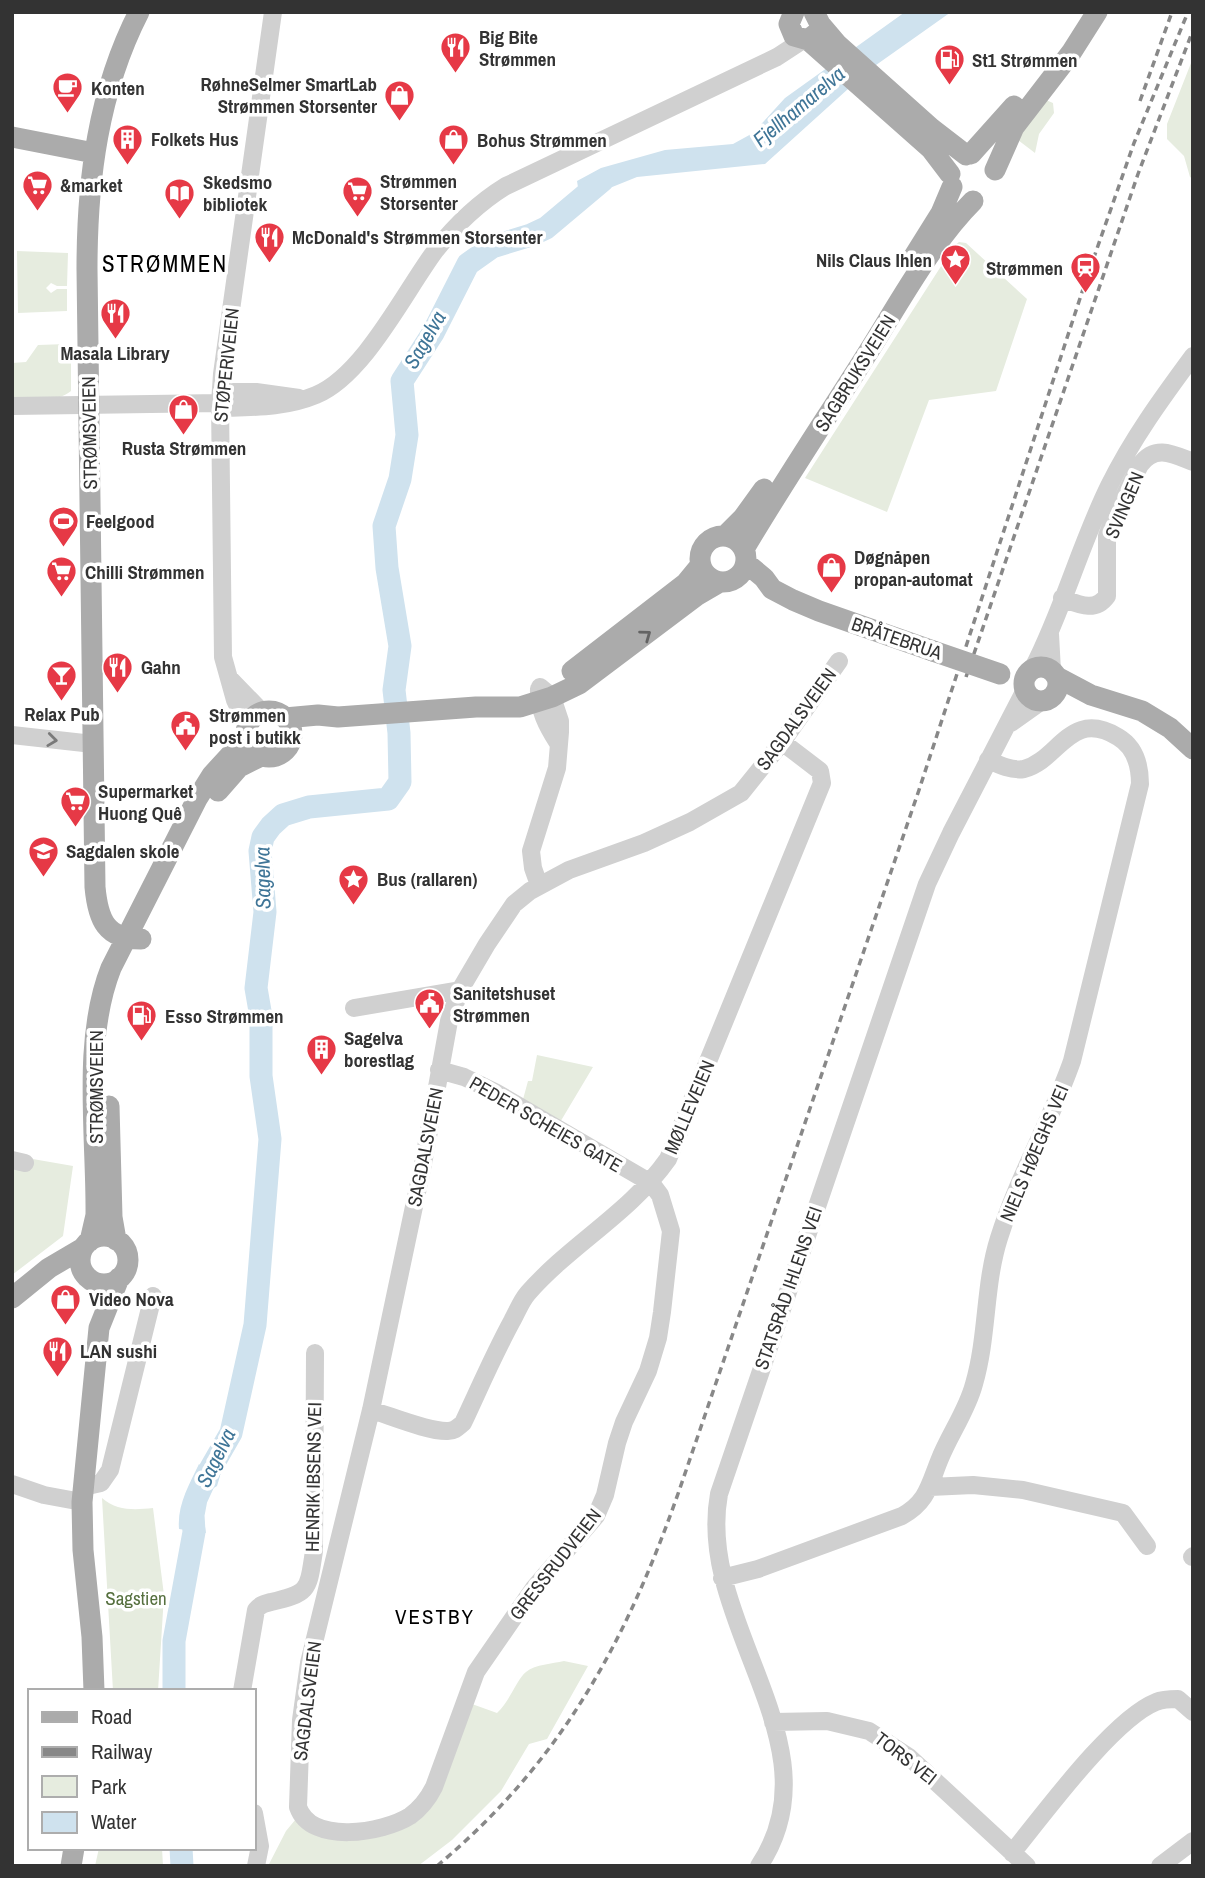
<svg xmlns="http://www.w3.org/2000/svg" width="1205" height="1878" font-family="'Archivo Narrow',sans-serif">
<rect width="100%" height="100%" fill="#fff"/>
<path fill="#e6ecdf" d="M1193 58V179L1190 177 1184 156 1167 139V124Z
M1046 100 1053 103 1054 113 1039 134 1035 153 1014 137Z
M959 242 966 243 1027 299 996 391 929 400 887 512 805 478 954 246Z
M17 251 68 253 67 286H57L51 283 46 288 51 293 57 289H67V311L18 313Z
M67 344 71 356V391C57 403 30 400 12 401V363L26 362 38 345Z
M537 1055 593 1067 559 1124 522 1103 528 1081H532Z
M27 1158 73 1166 63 1236 12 1275V1165Z
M102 1498C117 1511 134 1510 153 1508L164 1595 158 1691H113Z
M564 1661 588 1666 547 1739 529 1744 501 1791 452 1840 418 1866H268L286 1831 305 1808 332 1833 408 1815 472 1704 497 1713C510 1701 517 1679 526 1672 536 1664 552 1664 564 1661Z
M99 1848H162L163 1866H95Z"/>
<path fill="#cfe2ee" d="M905 12H951L869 70 765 164 637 177 580 200 577 181 601 168 665 150 733 144 753 133 785 98Z
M199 1464 208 1473 220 1476 217 1486 206 1493 201 1501 206 1533 179 1529C177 1505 189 1485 199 1464Z"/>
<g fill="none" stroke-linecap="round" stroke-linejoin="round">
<path stroke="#cfe2ee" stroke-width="23" d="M174 1691V1641L194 1532 193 1515 196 1499 208 1473 231 1433 255 1325 270 1139 261 1076V1017L256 988 265 912 260 851 263 837 271 826 283 815 309 807 388 799 400 782 399 733 394 690 400 646 387 568 384 526 400 479 407 435 402 381 433 333 468 264 492 247 531 235 546 228 602 181
M181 1848 182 1866"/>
<path stroke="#d0d0d0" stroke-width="18" d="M221 392H256L299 398
M12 406 220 403
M220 408C253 407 285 408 316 395 364 375 404 293 435 251 454 227 480 202 506 186L777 57 803 40
M1062 598C1078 604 1095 613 1107 596V536L1117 510 1140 465C1155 444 1173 454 1193 462
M1050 634 1052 671
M1033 668C1063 610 1080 545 1109 486 1132 439 1162 398 1193 356
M229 678 262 712
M539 689C538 709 547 726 558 743
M1011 723 1042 701
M247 725 235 700 223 657 220 403 222 374 273 12
M12 735 93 744
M539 885 533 868 531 851 557 768 560 732V721L552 697 540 687
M354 1008 460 990
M439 1070 464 1077 495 1092 651 1183 660 1195 671 1231 662 1312 658 1338 648 1371 624 1422 617 1443 605 1495 596 1516 534 1588 476 1672 434 1787C428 1799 421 1808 410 1816 383 1833 311 1845 298 1807L301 1720 309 1663 371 1410 423 1164 449 1021 460 990 487 944 514 904 530 891 569 870 644 843 690 822 741 793 782 742 839 661
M12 1160 25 1163
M371 1410C391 1416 429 1432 448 1431 455 1431 458 1427 463 1423 479 1389 494 1354 512 1321 517 1312 521 1301 528 1293 571 1244 630 1213 668 1159L822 783 820 771 782 742
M12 1484 44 1495 82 1502
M83 1487 101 1483 110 1470 153 1296
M930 1487 973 1485 1023 1490 1123 1513 1147 1546
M1192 1557 1193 1556
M722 1578 758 1569 902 1516C927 1502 929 1486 939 1461 949 1435 967 1411 974 1384 988 1336 984 1285 999 1238 1018 1177 1051 1121 1072 1061L1140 784C1140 765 1135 747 1118 737 1070 708 1059 760 1024 769 1012 771 999 765 988 760
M242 1691 256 1610C261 1604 264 1604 271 1602 310 1593 308 1590 314 1551L315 1353
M773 1722 827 1721 869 1731 909 1757 1027 1866
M254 1813 260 1846 256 1866
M1012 1853C1043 1815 1113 1719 1156 1702 1163 1699 1171 1699 1178 1699L1193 1712
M759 1866C840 1745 695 1624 719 1494L927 884 951 833 1025 690
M1160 1866 1193 1841"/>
<path stroke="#ababab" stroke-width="21" d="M139 12C98 92 87 180 87 269L95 887C98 920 106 939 141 939
M794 12 789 24 794 36 808 40 818 32
M814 12 820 24 837 44 931 128 966 155
M808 40 931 149 950 174
M12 137 94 153
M971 154 1014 106
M995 170 1014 127 1071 53 1097 12
M911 261 941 213 952 187
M726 535 743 518 764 489
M700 559a23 23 0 1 1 46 0a23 23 0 1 1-46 0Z
M744 549C783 483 826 419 867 354 898 305 932 242 973 201
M746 563 764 578 772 589 793 600 819 611 933 651
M1024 684a17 17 0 1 1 34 0a17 17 0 1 1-34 0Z
M572 671 686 583 700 566
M1057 677 1091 695 1142 711 1170 728 1193 749
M246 734a23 23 0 1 1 46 0a23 23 0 1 1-46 0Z
M285 718 318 715 338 717 476 707H520L552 697 579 684 696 596 720 582
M218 791 239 767 261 756
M109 1106 112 1217 116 1240
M80 1260a24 24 0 1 1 48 0a24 24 0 1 1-48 0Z
M90 1241 96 1215C97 1137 82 1041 111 968L197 799 212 775 246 738
M12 1298 49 1268 83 1248
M94 1691 92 1637 83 1550 82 1502 99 1328 119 1278
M71 1866 74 1848"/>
<path stroke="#888" stroke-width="3.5" stroke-dasharray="7 5" stroke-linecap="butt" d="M1140 101 1172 12
M966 677 1138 174 1193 30
M437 1866C562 1761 626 1642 679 1491L919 790 1086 280 1134 143 1188 12"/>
<path stroke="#ababab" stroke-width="21" d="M933 651 1000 674"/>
</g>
<defs><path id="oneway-chevron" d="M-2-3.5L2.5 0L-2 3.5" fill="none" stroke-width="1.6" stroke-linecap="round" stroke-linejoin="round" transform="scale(1.75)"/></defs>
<use stroke="#636363" href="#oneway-chevron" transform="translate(646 635) rotate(-36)"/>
<use stroke="#7a7a7a" href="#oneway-chevron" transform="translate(52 740) rotate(7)"/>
<defs>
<symbol id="restaurant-pin" viewBox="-11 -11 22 30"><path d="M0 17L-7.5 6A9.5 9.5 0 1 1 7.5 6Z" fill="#e63946" stroke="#fff"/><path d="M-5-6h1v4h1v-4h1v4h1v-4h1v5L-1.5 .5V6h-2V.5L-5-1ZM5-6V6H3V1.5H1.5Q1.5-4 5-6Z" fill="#fff"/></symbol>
<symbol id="fuel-pin" viewBox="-11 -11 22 30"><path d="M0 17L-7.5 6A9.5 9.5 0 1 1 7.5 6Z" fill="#e63946" stroke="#fff"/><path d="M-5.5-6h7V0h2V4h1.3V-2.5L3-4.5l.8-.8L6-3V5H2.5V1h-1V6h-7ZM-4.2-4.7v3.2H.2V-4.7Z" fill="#fff"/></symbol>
<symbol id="cafe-pin" viewBox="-11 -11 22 30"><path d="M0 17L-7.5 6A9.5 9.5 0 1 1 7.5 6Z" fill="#e63946" stroke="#fff"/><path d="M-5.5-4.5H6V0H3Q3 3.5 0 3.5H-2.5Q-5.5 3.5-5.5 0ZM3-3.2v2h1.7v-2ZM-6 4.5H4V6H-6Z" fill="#fff"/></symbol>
<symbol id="shop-pin" viewBox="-11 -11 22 30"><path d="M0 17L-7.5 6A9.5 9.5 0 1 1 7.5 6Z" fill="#e63946" stroke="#fff"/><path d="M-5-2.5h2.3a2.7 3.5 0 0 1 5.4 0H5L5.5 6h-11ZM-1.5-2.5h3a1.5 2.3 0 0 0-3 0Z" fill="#fff"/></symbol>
<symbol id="building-pin" viewBox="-11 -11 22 30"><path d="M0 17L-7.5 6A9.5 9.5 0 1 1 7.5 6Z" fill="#e63946" stroke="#fff"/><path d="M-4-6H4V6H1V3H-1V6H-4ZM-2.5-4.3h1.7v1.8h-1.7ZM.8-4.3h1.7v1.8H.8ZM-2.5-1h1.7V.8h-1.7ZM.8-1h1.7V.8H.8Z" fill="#fff"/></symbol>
<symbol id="supermarket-pin" viewBox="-11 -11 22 30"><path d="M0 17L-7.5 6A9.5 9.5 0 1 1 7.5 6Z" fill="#e63946" stroke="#fff"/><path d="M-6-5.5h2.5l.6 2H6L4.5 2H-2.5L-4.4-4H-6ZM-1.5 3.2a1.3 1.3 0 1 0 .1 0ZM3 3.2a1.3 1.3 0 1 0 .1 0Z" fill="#fff"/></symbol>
<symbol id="library-pin" viewBox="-11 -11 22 30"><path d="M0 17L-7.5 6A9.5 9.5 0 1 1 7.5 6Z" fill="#e63946" stroke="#fff"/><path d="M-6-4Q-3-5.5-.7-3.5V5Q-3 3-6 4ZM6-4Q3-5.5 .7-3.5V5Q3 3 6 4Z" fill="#fff"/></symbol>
<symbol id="sight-pin" viewBox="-11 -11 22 30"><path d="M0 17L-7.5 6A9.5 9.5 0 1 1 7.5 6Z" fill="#e63946" stroke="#fff"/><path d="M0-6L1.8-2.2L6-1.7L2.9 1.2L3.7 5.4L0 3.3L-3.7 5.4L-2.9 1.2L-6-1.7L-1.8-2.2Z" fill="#fff"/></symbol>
<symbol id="station-pin" viewBox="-11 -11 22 30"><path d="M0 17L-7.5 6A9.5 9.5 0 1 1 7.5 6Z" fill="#e63946" stroke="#fff"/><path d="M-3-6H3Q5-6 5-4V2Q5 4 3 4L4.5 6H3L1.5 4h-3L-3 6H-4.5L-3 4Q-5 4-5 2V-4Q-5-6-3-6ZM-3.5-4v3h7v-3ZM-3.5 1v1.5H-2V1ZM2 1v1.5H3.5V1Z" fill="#fff"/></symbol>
<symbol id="stadium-pin" viewBox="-11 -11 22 30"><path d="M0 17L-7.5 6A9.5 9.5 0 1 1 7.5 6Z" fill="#e63946" stroke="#fff"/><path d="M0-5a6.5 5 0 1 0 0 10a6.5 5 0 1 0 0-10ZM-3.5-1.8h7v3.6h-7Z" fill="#fff"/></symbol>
<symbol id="bar-pin" viewBox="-11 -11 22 30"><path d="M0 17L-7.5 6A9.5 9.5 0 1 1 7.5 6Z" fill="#e63946" stroke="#fff"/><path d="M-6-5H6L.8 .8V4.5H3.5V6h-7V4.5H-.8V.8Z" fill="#fff"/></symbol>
<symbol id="civic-pin" viewBox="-11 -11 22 30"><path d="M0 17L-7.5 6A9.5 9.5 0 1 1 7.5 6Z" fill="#e63946" stroke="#fff"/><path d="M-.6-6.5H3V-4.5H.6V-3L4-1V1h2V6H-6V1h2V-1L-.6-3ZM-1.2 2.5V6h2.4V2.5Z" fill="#fff"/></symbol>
<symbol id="school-pin" viewBox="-11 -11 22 30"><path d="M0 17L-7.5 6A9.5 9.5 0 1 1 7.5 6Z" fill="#e63946" stroke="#fff"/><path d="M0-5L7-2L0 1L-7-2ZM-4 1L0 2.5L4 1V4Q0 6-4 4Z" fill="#fff"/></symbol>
</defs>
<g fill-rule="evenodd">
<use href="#restaurant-pin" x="438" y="30" width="35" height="47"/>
<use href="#fuel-pin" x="932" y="42" width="35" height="47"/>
<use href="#cafe-pin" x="50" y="70" width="35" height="47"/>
<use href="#shop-pin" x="382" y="78" width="35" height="47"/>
<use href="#building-pin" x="110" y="122" width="35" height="47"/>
<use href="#shop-pin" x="436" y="122" width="35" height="47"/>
<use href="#supermarket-pin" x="20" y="168" width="35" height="47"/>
<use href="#supermarket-pin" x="340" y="174" width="35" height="47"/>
<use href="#library-pin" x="162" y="176" width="35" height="47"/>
<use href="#restaurant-pin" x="252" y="220" width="35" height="47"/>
<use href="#sight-pin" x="938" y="242" width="35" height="47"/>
<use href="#station-pin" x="1068" y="250" width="35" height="47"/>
<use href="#restaurant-pin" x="98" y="296" width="35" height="47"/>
<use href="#shop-pin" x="166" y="392" width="35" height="47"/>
<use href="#stadium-pin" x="46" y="504" width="35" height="47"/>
<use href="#shop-pin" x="814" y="550" width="35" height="47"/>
<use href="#supermarket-pin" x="44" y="554" width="35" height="47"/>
<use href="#restaurant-pin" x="100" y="650" width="35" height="47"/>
<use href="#bar-pin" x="44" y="658" width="35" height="47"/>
<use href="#civic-pin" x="168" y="708" width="35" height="47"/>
<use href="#supermarket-pin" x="58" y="784" width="35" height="47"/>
<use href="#school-pin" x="26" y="834" width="35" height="47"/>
<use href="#sight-pin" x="336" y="862" width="35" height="47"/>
<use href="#civic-pin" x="412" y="986" width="35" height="47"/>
<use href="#fuel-pin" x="124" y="998" width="35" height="47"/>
<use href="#building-pin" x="304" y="1032" width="35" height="47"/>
<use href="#shop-pin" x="48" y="1282" width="35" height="47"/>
<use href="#restaurant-pin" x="40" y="1334" width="35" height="47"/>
</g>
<g text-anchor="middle" stroke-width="7" stroke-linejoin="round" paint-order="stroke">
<g font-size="19" font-weight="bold" fill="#333" stroke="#fff" text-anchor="start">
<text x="479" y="44">Big Bite<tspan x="479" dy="22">Strømmen</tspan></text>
<text x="972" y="67">St1 Strømmen</text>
<text x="377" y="91" text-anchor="end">RøhneSelmer SmartLab<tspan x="377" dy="22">Strømmen Storsenter</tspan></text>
<text x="91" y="95">Konten</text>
<text x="151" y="146">Folkets Hus</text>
<text x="477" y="147">Bohus Strømmen</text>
<text x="380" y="188">Strømmen<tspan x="380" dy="22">Storsenter</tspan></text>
<text x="203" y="189">Skedsmo<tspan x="203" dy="22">bibliotek</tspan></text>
<text x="60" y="192">&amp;market</text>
<text x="292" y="244">McDonald's Strømmen Storsenter</text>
<text x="932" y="267" text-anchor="end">Nils Claus Ihlen</text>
<text x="1063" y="275" text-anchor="end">Strømmen</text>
<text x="115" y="360" text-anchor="middle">Masala Library</text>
<text x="184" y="455" text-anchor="middle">Rusta Strømmen</text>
<text x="86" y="528">Feelgood</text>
<text x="854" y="564">Døgnåpen<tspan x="854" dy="22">propan-automat</tspan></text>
<text x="85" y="579">Chilli Strømmen</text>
<text x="141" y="674">Gahn</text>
<text x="62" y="721" text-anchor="middle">Relax Pub</text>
<text x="209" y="722">Strømmen<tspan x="209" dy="22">post i butikk</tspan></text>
<text x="98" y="798">Supermarket<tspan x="98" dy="22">Huong Quê</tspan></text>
<text x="66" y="858">Sagdalen skole</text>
<text x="377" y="886">Bus (rallaren)</text>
<text x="453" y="1000">Sanitetshuset<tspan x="453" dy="22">Strømmen</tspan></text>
<text x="165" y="1023">Esso Strømmen</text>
<text x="344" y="1045">Sagelva<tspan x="344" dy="22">borestlag</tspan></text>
<text x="89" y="1306">Video Nova</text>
<text x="80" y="1358">LAN sushi</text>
</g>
<g font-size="19" fill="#333" stroke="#fff">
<text transform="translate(226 365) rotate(-84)" y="7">STØPERIVEIEN</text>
<text transform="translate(855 373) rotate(-58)" y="7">SAGBRUKSVEIEN</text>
<text transform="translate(89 433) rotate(-91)" y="7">STRØMSVEIEN</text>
<text transform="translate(1124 505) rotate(-67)" y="7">SVINGEN</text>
<text transform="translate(897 638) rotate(19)" y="7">BRÅTEBRUA</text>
<text transform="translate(796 719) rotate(-54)" y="7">SAGDALSVEIEN</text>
<text transform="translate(96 1087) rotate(-90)" y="7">STRØMSVEIEN</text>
<text transform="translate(689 1107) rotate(-67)" y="7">MØLLEVEIEN</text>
<text transform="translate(546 1124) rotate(30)" y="7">PEDER SCHEIES GATE</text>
<text transform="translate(425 1147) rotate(-79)" y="7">SAGDALSVEIEN</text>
<text transform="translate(1034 1153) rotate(-67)" y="7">NIELS HØEGHS VEI</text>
<text transform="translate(788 1288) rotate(-71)" y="7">STATSRÅD IHLENS VEI</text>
<text transform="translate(313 1477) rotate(-89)" y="7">HENRIK IBSENS VEI</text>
<text transform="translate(555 1564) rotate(-52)" y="7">GRESSRUDVEIEN</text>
<text transform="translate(307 1701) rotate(-83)" y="7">SAGDALSVEIEN</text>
<text transform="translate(906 1758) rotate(38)" y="7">TORS VEI</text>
</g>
<g font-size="19" fill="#56703f" stroke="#fff">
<text x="136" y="1605">Sagstien</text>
</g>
<g font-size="21" font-style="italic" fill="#3f7597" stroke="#fff">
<text transform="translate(799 107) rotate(-40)" y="7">Fjellhamarelva</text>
<text transform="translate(425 340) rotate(-60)" y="7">Sagelva</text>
<text transform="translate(263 878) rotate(-91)" y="7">Sagelva</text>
<text transform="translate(216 1458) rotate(-64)" y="7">Sagelva</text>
</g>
<g font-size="21" letter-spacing="2" fill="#000" stroke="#fff">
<text x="435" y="1624">VESTBY</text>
</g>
<g font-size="23" letter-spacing="2" fill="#000" stroke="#fff">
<text x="165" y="272">STRØMMEN</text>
</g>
</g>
<rect width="1205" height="1878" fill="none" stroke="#333333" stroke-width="28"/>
<rect x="28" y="1689" width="228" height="161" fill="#ffffff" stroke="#adadad" stroke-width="2"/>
<rect x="42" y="1712" width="35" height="10" fill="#ababab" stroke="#adadad" stroke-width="2"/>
<text x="91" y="1724" font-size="21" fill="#333333">Road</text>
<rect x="42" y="1747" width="35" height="10" fill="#888888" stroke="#adadad" stroke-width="2"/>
<text x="91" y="1759" font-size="21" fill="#333333">Railway</text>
<rect x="42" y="1776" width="35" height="21" fill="#e6ecdf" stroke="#adadad" stroke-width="2"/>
<text x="91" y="1794" font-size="21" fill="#333333">Park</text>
<rect x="42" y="1812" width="35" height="21" fill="#cfe2ee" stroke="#adadad" stroke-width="2"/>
<text x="91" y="1829" font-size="21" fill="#333333">Water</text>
</svg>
